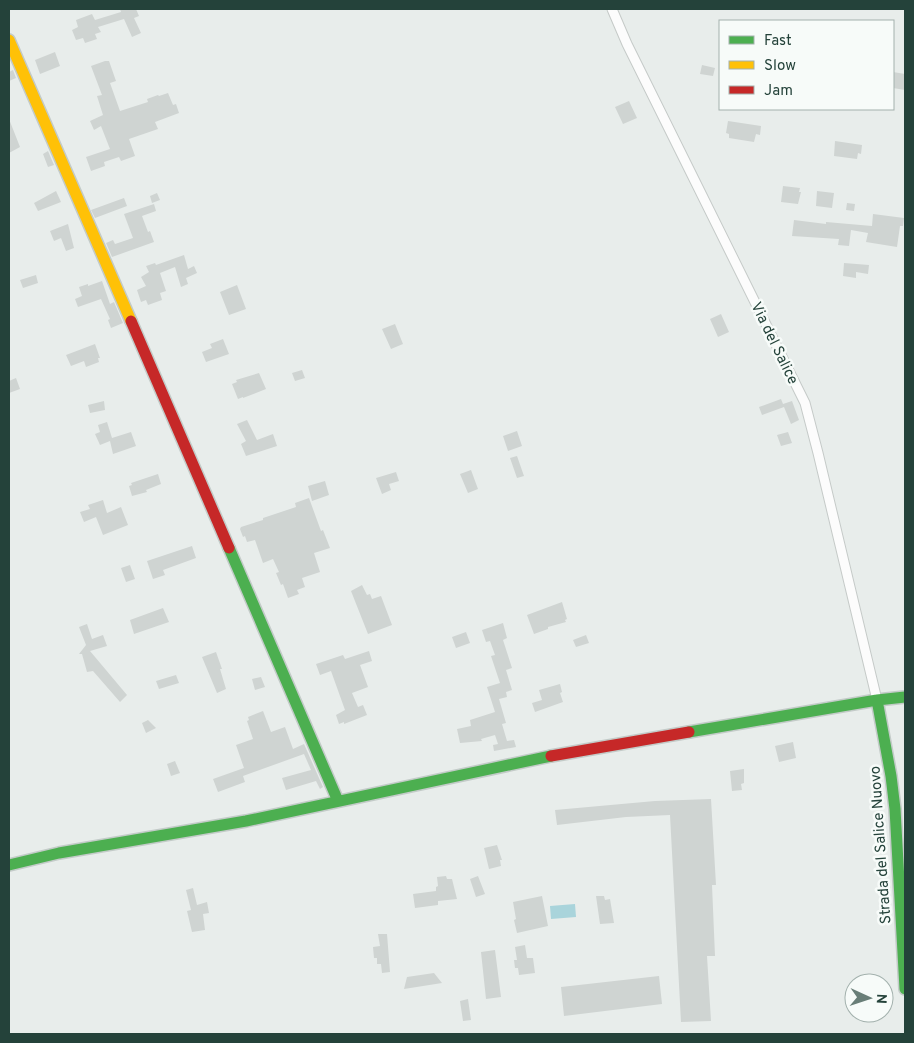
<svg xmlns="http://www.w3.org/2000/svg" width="914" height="1043" font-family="Overpass,sans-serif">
<rect width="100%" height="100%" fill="#e8edeb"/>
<path fill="#a9d4db" d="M575 904 576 917 551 919 550 906Z"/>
<path fill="#cfd4d2" d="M120 9H136L139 16 134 18 141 33 132 37 124 19 98 27 101 32 95 34 97 39 85 43 83 38 76 40 72 30 78 27 76 20 92 14 95 20 121 12Z
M55 52 60 66 40 74 35 60Z
M105 61H109L116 81 110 83 120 111 148 102 147 99 158 95 159 96 168 93 173 105 176 104 179 113 155 122 158 129 129 139 135 156 121 161 119 157 104 162 105 166 91 171 86 157 110 149 101 126 94 130 90 121 103 115 97 96 102 95 91 66Z
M702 65 715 68 713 76 700 74Z
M13 70 16 78 9 81V72Z
M893 72 905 74V90L893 88Z
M629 101 637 118 623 124 615 107Z
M9 119 20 147 9 153Z
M728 121 761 126 760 135 756 134 754 142 729 138V134L726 133Z
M835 141 862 145 861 154 858 153 857 159 834 156Z
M48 151 54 165 48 167 43 154Z
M783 186 800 188 799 192H801L798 204 781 202Z
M56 191 61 202 38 211 34 203Z
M817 191 834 193 832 208 816 206Z
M157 193 160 200 152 203 150 196Z
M124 198 127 206 95 218 91 210Z
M847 203 855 204 854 211 846 210Z
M154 204 156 211 142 216 148 232 150 231 154 242 112 257 106 243 113 240 115 244 133 238 124 214Z
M873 214 904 218 903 226H900L897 247 866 242 868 233 851 230 849 246 838 245 839 239 792 236 794 220 826 224V222L872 226Z
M68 224 74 248 66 251 61 238 54 241 50 231Z
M184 255 188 269 194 266 197 273 186 278 188 284 181 287 175 267 160 273 166 291 160 293 162 300 148 305 146 300 141 302 137 290 146 286 141 277 149 272 146 266 155 263 156 265Z
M844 263 869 265 868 274 856 272V278L843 276Z
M36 275 38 283 23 288 20 280Z
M102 281 110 304 114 302 123 323 111 328 108 320 110 319 101 299 78 307 75 299 82 296 79 287 88 284V286Z
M237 285 246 309 229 315 220 292Z
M721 314 729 332 718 337 710 319Z
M395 324 403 344 391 349 382 329Z
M223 339 229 354 206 362 202 352 212 348 210 344Z
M95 344 100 358H98L99 362 86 367 84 361 71 366 66 355Z
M302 370 305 378 295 381 292 373Z
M259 373 266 389 243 398V397L238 399 232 384 237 382 236 380Z
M16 378 20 389 9 393V381Z
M781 399 783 404 792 401 799 420 791 424 784 407 762 415 759 407Z
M104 401 105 410 90 413 88 405Z
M247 420 257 440 273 434 277 446 246 456 241 444 246 441 237 424Z
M107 422 112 438 131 432 136 446 113 454 110 441 100 445 95 434 100 432 98 425Z
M517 431 522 446 508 451 503 436Z
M788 432 792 443 781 446 777 435Z
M517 456 524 476 517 478 510 458Z
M471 470 478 489 468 493 460 474Z
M396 472 399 481 389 484 391 490 382 494 376 478Z
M158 474 161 484 146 490 147 492 132 496 129 486 132 485 131 483Z
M325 481 329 495 312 501 308 486Z
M309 498 321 531 323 530 330 548 314 553 320 572 302 578 305 587 297 590 299 594 288 598 283 584 281 585 276 573 279 572 273 559 263 563 255 540 247 542 245 536 243 537 240 529 241 527 263 520V518L296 507 295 503Z
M103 500 107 513 121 507 128 525 103 535 96 517 84 522 80 512 90 509 88 505Z
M192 546 196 558 163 570 165 575 153 579 147 561Z
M130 565 135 579 126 582 121 568Z
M362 585 367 595 370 594 372 599 381 596 392 625 368 634 351 591Z
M562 602 567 619 565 620 566 622 548 627V629L534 634 527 615Z
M163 608 169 622 134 634 130 620Z
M503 623 507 638 503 640 512 668 506 670 512 690 506 692 507 697 499 699 506 723 502 724 507 741 514 740 516 747 494 751 493 745 498 744 495 735 481 739 482 741 460 743 457 729 471 726 470 720 495 712 487 687 500 683 491 656 495 655 490 641 486 642 482 630Z
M87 624 92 639 103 635 107 646 90 651 127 695 120 702 93 671 87 672 82 654H79L86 645 79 627Z
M466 632 470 643 456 648 452 637Z
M586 635 589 643 576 647 573 640Z
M369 651 372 661 360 665 368 687 352 693 358 707 363 705 367 715 344 724V722L339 724 336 715 345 710 331 671 320 675 316 664 343 655 345 659Z
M216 652 222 669H220L226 689 217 693 202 657Z
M176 675 179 683 159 689 156 681Z
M261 677 265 687 255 690 252 679Z
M560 684 562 692 560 693 563 702 535 712 532 703 542 700 539 690Z
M263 711 271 732 285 727 293 749 304 744 323 787 320 789 316 781 286 790 282 778 311 770 304 754 243 776 245 782 218 792 213 779 244 768 236 745 253 739 247 721 249 720 248 717Z
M148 720 156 728 146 733 142 723Z
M793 742 796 758 779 762 775 746Z
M175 761 180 773 171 776 167 764Z
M744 769V783L741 784 742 790 732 791 730 771Z
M711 799 716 885H712L715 956H707L711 1021 681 1022 670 815 626 817 557 825 555 810 655 801Z
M497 845 502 860H500L501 866 489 869 484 848Z
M446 876 447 879H452L457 899 438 901V905L415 908 413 894 436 891V887L438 886 437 877Z
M478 876 485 894 476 897 470 879Z
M193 888 197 905 207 902 209 913 203 914 205 930 192 932 187 911 191 910 186 890Z
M542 896 548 926 517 933 514 920 516 919 513 902Z
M596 896H604L605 900 610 899 614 923 600 924Z
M378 934H387L390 972 382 973 381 964H377V958H374L373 947 380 946Z
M525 945 527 958H533L535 973 519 975 518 968H515L514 960H517L515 947Z
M495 950 501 997 486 999 481 952Z
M434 973 442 983 404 989 407 977Z
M659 976 662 1004 564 1016 561 987Z
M468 999 471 1020 463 1021 460 1001Z"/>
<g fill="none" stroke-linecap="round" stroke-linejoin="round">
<defs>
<path id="street" d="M612 9 627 44 805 403 818 453 877 700"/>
<path id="fast" d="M229 548 338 801
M877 700 891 776 895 809 905 989
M689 732 877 700 905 697
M9 865 59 853 246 821 551 756"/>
<path id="slow" d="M9 40 131 321"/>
<path id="jam" d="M131 321 229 548
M551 756 689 732"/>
</defs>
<use href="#street" stroke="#c5cac8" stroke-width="11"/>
<use href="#fast" stroke="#c3cbc8" stroke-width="14"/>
<use href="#slow" stroke="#c3cbc8" stroke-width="14"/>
<use href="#jam" stroke="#c3cbc8" stroke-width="14"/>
<use href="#street" stroke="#fcfcfc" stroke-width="9"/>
<use href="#fast" stroke="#4caf50" stroke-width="11"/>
<use href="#slow" stroke="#ffc107" stroke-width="11"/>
<use href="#jam" stroke="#c62828" stroke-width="11"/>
</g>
<g text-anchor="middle" stroke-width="5" stroke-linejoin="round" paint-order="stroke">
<g font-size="15" fill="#24423a" stroke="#f7fbf9">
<text transform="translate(775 343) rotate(64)" y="5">Via del Salice</text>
<text transform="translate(880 845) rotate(-94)" y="5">Strada del Salice Nuovo</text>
</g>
</g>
<rect width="914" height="1043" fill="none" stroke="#24423a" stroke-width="20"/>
<rect x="719" y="20" width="175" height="90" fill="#f7fbf9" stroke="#a3b1ad"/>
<rect x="729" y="36" width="25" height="8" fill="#4caf50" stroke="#a3b1ad"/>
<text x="764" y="45" font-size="15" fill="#24423a">Fast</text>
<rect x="729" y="61" width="25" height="8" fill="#ffc107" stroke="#a3b1ad"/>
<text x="764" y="70" font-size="15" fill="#24423a">Slow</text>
<rect x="729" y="86" width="25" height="8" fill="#c62828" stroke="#a3b1ad"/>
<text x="764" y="95" font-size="15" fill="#24423a">Jam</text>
<g transform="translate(869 998) rotate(93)"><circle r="24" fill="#f7fbf9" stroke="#a3b1ad"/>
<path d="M0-4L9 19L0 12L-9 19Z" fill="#697e78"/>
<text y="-8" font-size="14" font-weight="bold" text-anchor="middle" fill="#24423a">N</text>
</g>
</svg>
